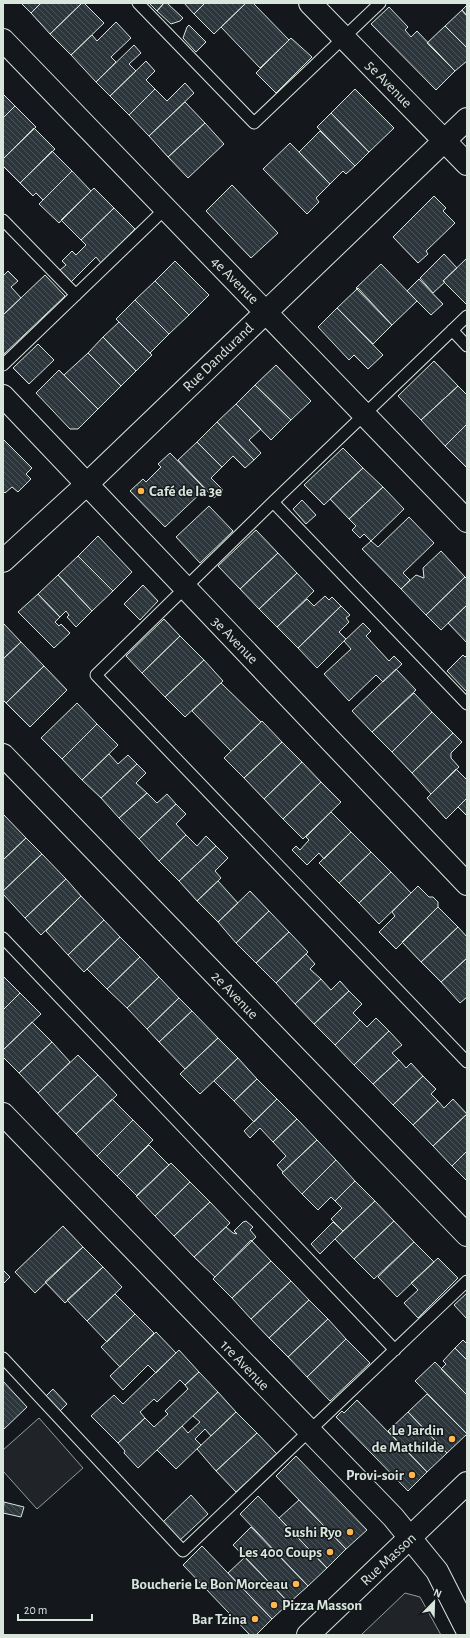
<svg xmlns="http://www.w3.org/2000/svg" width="470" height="1638" font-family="'Alegreya Sans',sans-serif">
<defs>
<pattern id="building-back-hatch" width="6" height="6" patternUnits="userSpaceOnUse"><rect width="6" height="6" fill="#2c363c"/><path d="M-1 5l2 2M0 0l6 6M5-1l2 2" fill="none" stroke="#4a5358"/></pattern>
</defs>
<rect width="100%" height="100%" fill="#14181c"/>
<path fill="#202428" stroke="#939e99" d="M39 1418 83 1468 37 1509 3 1471V1450Z
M405 1593 420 1597 441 1635H361Z"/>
<path fill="url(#building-back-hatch)" stroke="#d8e6dc" d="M21 3H41L31 13Z
M41 3H82L50 34 31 13Z
M82 3H84L104 23 71 55 50 34Z
M149 3H164L157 11Z
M164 3H167L183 18 180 21 171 24 157 11Z
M184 3H205L194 14Z
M205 3H246L214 34 194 14Z
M246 3H253L289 40 260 68 221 27Z
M467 5V16L462 10Z
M389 7 408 27 405 30 411 37 417 31 455 71 436 90 371 24Z
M462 10 467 16V48L445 26Z
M116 22 131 38 111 57 116 62 96 82 71 55 92 35 97 41Z
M189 25 206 42 196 52 183 38 187 27Z
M445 26 467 48V61L455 71 427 43Z
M291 38 312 57 276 93 256 73Z
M134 45 141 53 129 64 136 71 110 96 96 82Z
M146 61 155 71 146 80 155 89 129 115 110 96Z
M185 83 194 93 149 136 129 115 155 89 167 101Z
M355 89 394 128 369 152 331 113Z
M3 94 15 106 3 118Z
M185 102 205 123 168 157 149 136Z
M15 106 36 127 3 159V118Z
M331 113 369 152 355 166 317 127Z
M205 123 224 144 188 178 168 157Z
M34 128 55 149 20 183 3 166V159Z
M320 131 355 166 346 174 343 171 330 184 299 152Z
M290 143 330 184 316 198 319 202 307 214 263 169Z
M52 151 72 171 43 200 36 193 33 196 20 183Z
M72 171 91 191 59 223 39 204Z
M232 185 278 233 251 258 206 211Z
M94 188 114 208 81 240 61 220Z
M434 196 446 208 443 211 455 223 426 251 428 254 418 263 393 237Z
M114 208 135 229 101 263 96 257 71 282 60 270 66 265 62 261 72 251 76 255 86 245 81 240Z
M444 254 457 268 443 281 445 282 433 293 420 278Z
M467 258V305L443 281Z
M175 261 209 295 189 315 155 281Z
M381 264 417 301 392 325 356 288Z
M8 271 18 281 11 287 21 298 3 315V276Z
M45 275 65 296 3 355V315Z
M419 279 443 304 431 315 407 291Z
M155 281 189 315 169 334 135 300Z
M358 288 392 325 373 344 337 308Z
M135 300 169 334 150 353 116 319Z
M337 308 383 355 368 369 354 355 349 360 318 327Z
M119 322 152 355 136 371 103 337Z
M103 337 136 371 121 386 88 353Z
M38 344 54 360 29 384 13 368Z
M88 353 121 386 98 409 64 375Z
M434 361 458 386 421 420 398 396Z
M276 365 311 401 291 420 255 385Z
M59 370 98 409 78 429H70L36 393Z
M255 385 291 420 271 440 236 404Z
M458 386 467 395V424L445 446 421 420Z
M236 404 261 429 249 440 261 453 254 460 217 422Z
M217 422 254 460 245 468 233 456 222 467 197 442Z
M467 424V468L445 446Z
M3 439 32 468 26 474 31 479 18 492 12 487 5 493 3 491Z
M197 442 222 467 211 478 223 490 214 498 178 460Z
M343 448 363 468 324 505 304 485Z
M170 453 205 489 165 527 130 491 143 479 146 482 161 467 158 464Z
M363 468 383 487 349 519 330 499Z
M383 487 404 509 371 541 364 534 360 538 352 530 356 526 349 519Z
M302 500 316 515 306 524 293 509Z
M209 506 233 531 200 563 176 537Z
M409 517 434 543 403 573 410 580 401 589 362 549 371 541 378 547Z
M256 530 278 553 240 589 218 566Z
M98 536 132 572 113 591 78 556Z
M441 551 465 577 426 615 401 589 416 575 424 578 423 568Z
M278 553 297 573 259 609 240 589Z
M78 556 113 591 92 611 58 575Z
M297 573 314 591 277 627 259 609Z
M58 575 92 611 76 627 67 617 69 615 66 611 60 617 38 594Z
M465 577 467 579V605L441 630 426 615Z
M143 585 158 601 140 620 124 604Z
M38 594 60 617 55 622 59 626 61 624 70 633 54 648 18 612Z
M325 596 329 600 332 597 341 606 298 648 277 627 307 599 314 606Z
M467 605V643L448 623Z
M341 606 350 615 346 618 349 622 339 632 346 639 317 668 298 648Z
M164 619 180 636 142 673 126 656Z
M3 623 21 642 3 659Z
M363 623 371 631 366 636 389 661 394 656 402 664 383 682 376 675 349 701 324 674 351 649 344 641Z
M180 636 204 660 165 697 142 673Z
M21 642 44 666 6 703 3 700V659Z
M463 655 465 657 467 655V692L447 671Z
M204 660 223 681 185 717 165 697Z
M44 666 67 690 30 727 6 703Z
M396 669 416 690 372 732 352 711Z
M221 683 261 722 231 751 192 711Z
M414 693 432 712 392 752 372 732Z
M77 703 97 724 62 759 41 738Z
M432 712 453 733 412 773 392 752Z
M262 721 282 742 244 778 224 758Z
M97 724 118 745 82 780 62 759Z
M453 733 462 742 451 753V758L459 767 431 794 412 773Z
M282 742 302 762 264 799 244 778Z
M109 754 118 764 128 755 137 764 101 798 82 780Z
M302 762 321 782 283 819 264 799Z
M137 764 146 773 136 783 147 793 119 818 101 798Z
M456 769 467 780V798L446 819 427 798Z
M321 782 341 802 303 839 283 819Z
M147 793 157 803 167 794 176 804 139 839 119 818Z
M467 798V816L458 807Z
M176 804 186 814 176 824 186 835 159 861 139 839Z
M331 812 351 832 324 859 319 853 307 865 292 850 296 846 300 850 309 840 306 837Z
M3 814 26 838 3 860Z
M351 832 371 852 339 883 319 863Z
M186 835 197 846 206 836 216 846 179 881 159 861Z
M26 838 42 854 3 891V860Z
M216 846 228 858 215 871 221 878 197 901 179 881Z
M371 852 391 872 359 903 339 883Z
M42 854 66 879 25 918 3 894V891Z
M391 872 411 893 379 924 359 903Z
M66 879 81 896 41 935 25 918Z
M218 881 238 903 218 922 197 901Z
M418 886 429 897H433L438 902V907L396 949 379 932 395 916 392 912Z
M250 891 269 911 236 943 218 922Z
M81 896 104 920 68 955 46 931Z
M438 907 458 927 421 962 402 942Z
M269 911 289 932 256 963 236 943Z
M104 920 120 937 84 972 68 955Z
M458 927 467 937V958L441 982 421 962Z
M289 932 308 952 276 983 256 963Z
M120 937 140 957 107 989 87 969Z
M306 954 315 964 310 969 321 979 295 1004 276 983Z
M140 957 159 977 127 1008 107 989Z
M467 958V997L460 1003 441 982Z
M3 976 20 993 3 1010Z
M159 977 179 998 147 1029 127 1008Z
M321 979 331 990 340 981 349 991 314 1024 295 1004Z
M349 991 362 1004 353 1013 360 1020 335 1045 314 1024Z
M20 993 41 1014 3 1050V1010Z
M179 998 192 1011 159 1042 147 1029Z
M192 1011 218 1038 185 1069 159 1042Z
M376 1018 389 1031 354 1065 335 1045 360 1020 367 1027Z
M32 1022 52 1042 19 1073 3 1057V1050Z
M389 1031 402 1045 392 1053 399 1060 373 1084 354 1065Z
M218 1038 238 1058 200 1094 180 1074Z
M52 1042 70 1062 38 1093 19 1073Z
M78 1055 98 1075 57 1114 38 1093Z
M238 1058 257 1079 234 1101 214 1081Z
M399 1060 406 1068 411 1063 423 1076 393 1105 373 1084Z
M98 1075 117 1095 76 1134 57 1114Z
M423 1076 436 1089 431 1094 438 1101 413 1125 393 1105Z
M257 1079 277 1099 254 1122 234 1101Z
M112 1099 133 1120 97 1156 76 1134Z
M277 1099 297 1119 273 1142 260 1128 250 1138 244 1131Z
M453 1099 467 1114 433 1146 413 1125 438 1101 444 1108Z
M467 1114V1151L452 1166 433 1146Z
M297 1119 317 1140 283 1172 277 1165 286 1156 273 1142Z
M133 1120 153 1140 117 1176 97 1156Z
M317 1140 336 1160 302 1194 282 1173Z
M149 1145 169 1165 137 1196 117 1176Z
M467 1151V1181L452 1166Z
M336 1160 355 1181 335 1201 331 1197 318 1210 302 1194Z
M171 1163 190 1182 155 1216 136 1196Z
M355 1181 375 1201 343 1231 331 1219 342 1208 335 1201Z
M190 1182 210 1202 174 1236 155 1216Z
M375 1201 394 1221 354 1259 335 1239Z
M210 1202 230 1223 194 1257 174 1236Z
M246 1221 253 1227 250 1230 256 1237 215 1277 194 1257 226 1227 233 1233 237 1234 234 1231 243 1222Z
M394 1221 414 1242 374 1279 354 1259Z
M333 1222 343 1231 320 1254 311 1244Z
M63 1226 83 1247 35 1293 15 1272Z
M251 1240 271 1261 232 1298 213 1279Z
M414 1242 434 1262 397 1297 378 1277Z
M83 1247 103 1267 65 1303 45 1282Z
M438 1258 458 1278 418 1318 404 1303 418 1290 411 1283Z
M271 1261 291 1281 251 1319 232 1298Z
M103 1267 122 1287 87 1321 67 1300Z
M3 1270 10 1277 3 1284Z
M291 1281 309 1300 269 1338 251 1319Z
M467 1293V1319L454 1305Z
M115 1294 135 1314 107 1342 87 1321Z
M309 1300 328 1319 288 1357 269 1338Z
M135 1314 154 1333 120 1367 101 1347Z
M328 1319 346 1339 307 1377 288 1357Z
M156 1332 176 1353 156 1373 148 1365 123 1390 110 1376Z
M346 1339 370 1363 330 1401 307 1377Z
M463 1340 467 1344V1360L455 1348Z
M455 1348 467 1360V1395L441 1369 446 1364 443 1361Z
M179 1350 199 1372 185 1385 180 1380 157 1402 154 1399 140 1412 145 1418 118 1443 91 1416 114 1395 123 1404Z
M435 1362 467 1395V1434L415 1381Z
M199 1372 218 1392 138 1468 124 1453 125 1451 118 1443 145 1418 154 1427 168 1414 165 1411 188 1389 185 1385Z
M3 1381 27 1407 3 1430Z
M53 1389 67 1404 59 1412 45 1397Z
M218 1392 236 1412 211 1436 205 1429 195 1439 201 1445 176 1469 157 1450 182 1426 188 1433 200 1422 193 1416Z
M427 1394 467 1434 447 1453 408 1412Z
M357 1400 427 1472 408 1491 336 1417 342 1411 344 1413Z
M236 1412 257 1433 216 1471 197 1449Z
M408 1412 447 1453 427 1472 388 1431Z
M257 1433 277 1454 236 1492 216 1471Z
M296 1456 367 1530 346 1549 276 1476Z
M191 1495 208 1514 179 1541 162 1523Z
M258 1496 327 1568 308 1586 240 1514Z
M299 1500 346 1549 327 1568 279 1518Z
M4 1502 24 1507 21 1517 3 1513Z
M251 1527 308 1586 289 1603 233 1545Z
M202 1546 272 1619 256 1635H250L183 1565Z
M245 1557 289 1603 272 1619 228 1573Z"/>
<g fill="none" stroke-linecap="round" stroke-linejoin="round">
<defs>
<path id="lane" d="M138 3 254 123 380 3
M3 220 76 295
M467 316 273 502 96 675 467 1062
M452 330 467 346
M3 365 165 209
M273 502 467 704
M3 938 395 1350
M3 1358 183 1551 467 1281"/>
<path id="street" d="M310 3 467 164
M3 40 467 521
M3 396 467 884
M3 561 87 484 467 119
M3 755 467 1235
M3 1114 393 1517 437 1571 467 1630"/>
<path id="secondary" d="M308 1635 467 1483"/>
</defs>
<use href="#lane" stroke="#d8e6dc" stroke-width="13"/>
<use href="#street" stroke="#d8e6dc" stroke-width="24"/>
<use href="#secondary" stroke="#d8e6dc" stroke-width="24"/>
<use href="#lane" stroke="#14181c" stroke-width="11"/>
<use href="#street" stroke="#14181c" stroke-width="22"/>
<use href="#secondary" stroke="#14181c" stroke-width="22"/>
</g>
<g fill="#ffb74d" stroke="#14181c" stroke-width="1.5">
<circle cx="141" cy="491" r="4"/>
<circle cx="452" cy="1439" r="4"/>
<circle cx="412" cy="1475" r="4"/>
<circle cx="350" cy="1532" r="4"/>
<circle cx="330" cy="1552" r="4"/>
<circle cx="296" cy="1584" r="4"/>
<circle cx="274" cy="1605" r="4"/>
<circle cx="255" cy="1619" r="4"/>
</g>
<g text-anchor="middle" stroke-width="3" stroke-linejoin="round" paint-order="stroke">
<g font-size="15" fill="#d8e6dc" stroke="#14181c">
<text transform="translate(389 84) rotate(46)" y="5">5e Avenue</text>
<text transform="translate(235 280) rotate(45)" y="5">4e Avenue</text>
<text transform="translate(218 357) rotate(-44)" y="5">Rue Dandurand</text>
<text transform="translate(235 640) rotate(46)" y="5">3e Avenue</text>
<text transform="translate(235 995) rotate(46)" y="5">2e Avenue</text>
<text transform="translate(245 1365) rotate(46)" y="5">1re Avenue</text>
<text transform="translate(388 1559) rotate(-43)" y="5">Rue Masson</text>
</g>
<g font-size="15" font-weight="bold" fill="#d8e6dc" stroke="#14181c" text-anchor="end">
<text x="149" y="496" text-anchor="start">Café de la 3e</text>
<text x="444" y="1435">Le Jardin<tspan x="444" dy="17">de Mathilde</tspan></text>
<text x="404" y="1480">Provi-soir</text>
<text x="342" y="1537">Sushi Ryo</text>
<text x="322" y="1557">Les 400 Coups</text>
<text x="288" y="1589">Boucherie Le Bon Morceau</text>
<text x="282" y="1610" text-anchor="start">Pizza Masson</text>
<text x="247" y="1624">Bar Tzina</text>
</g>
</g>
<rect width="470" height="1638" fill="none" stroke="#d8e6dc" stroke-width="8"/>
<g transform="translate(434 1602) rotate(23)" stroke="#14181c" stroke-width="3" paint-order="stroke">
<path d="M0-3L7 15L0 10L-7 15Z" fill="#d8e6dc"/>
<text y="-6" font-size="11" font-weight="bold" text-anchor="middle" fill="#d8e6dc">N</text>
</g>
<path d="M18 1614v6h74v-6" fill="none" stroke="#d8e6dc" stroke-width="2"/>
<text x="24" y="1614" font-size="12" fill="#d8e6dc" stroke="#14181c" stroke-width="3" paint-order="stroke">20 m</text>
</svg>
